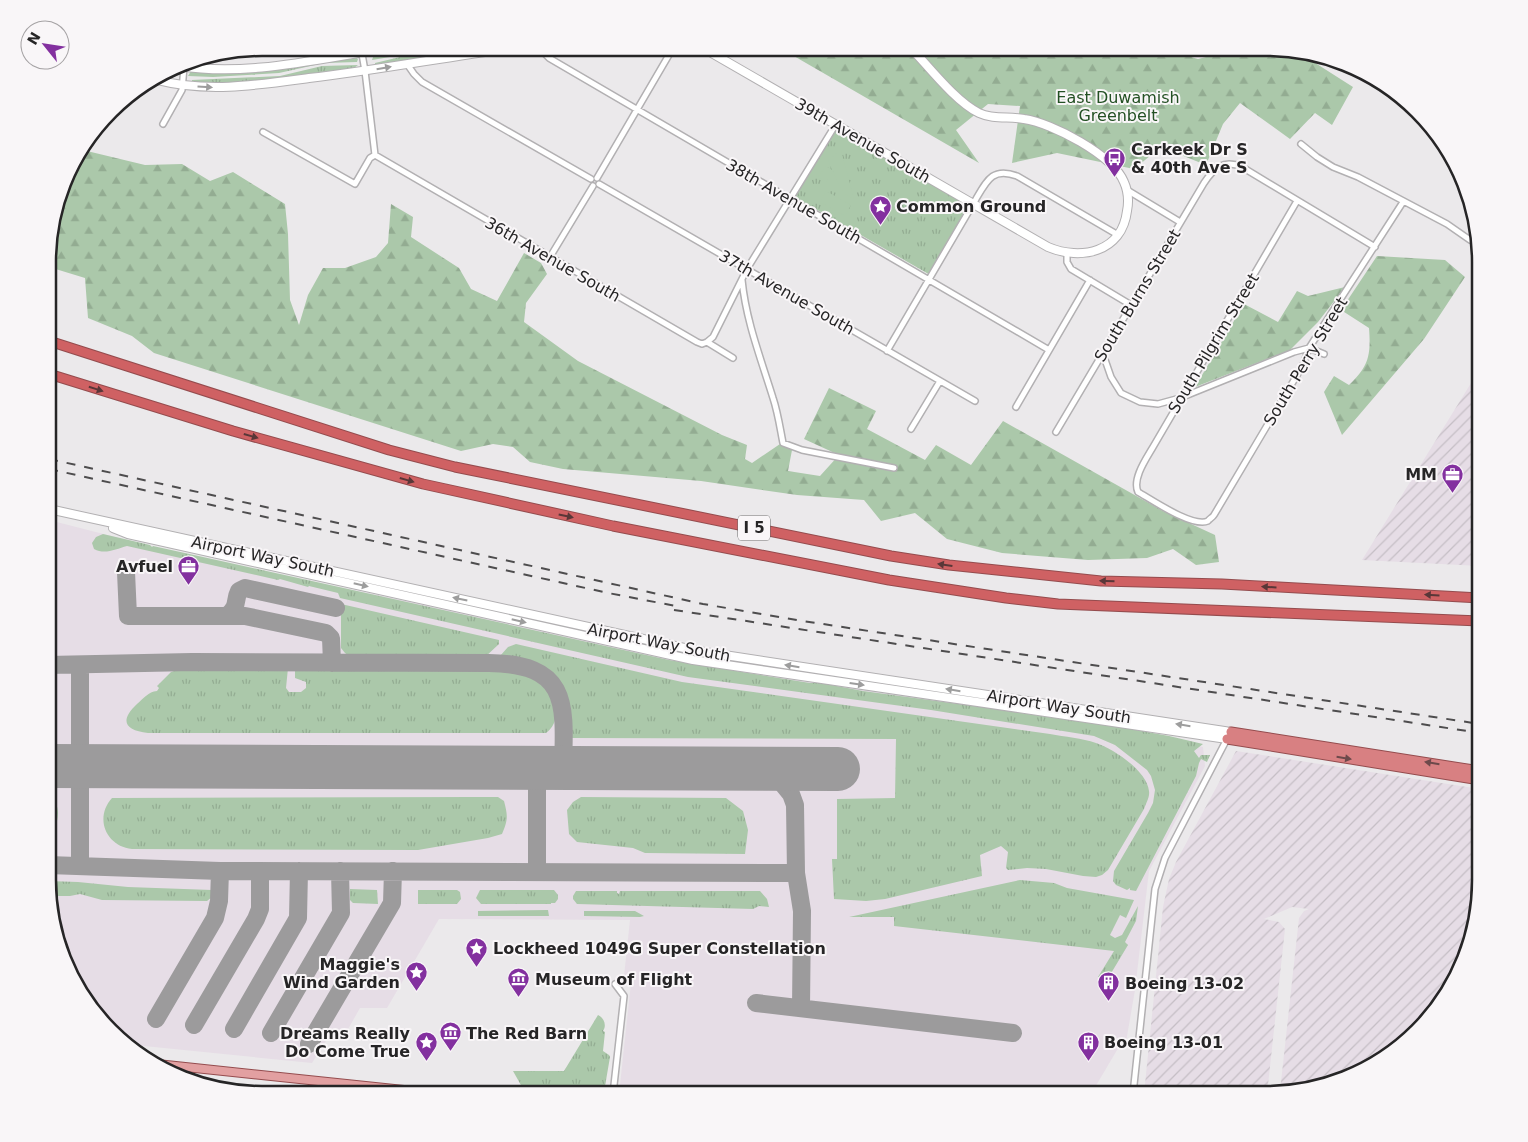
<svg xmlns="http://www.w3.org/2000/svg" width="1528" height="1142" font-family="'DejaVu Sans',sans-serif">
<defs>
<pattern id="industrial-furrows" width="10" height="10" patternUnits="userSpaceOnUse" patternTransform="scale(1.25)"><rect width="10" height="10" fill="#e6dde6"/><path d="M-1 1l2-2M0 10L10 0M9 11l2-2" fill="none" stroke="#c5bec5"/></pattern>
<pattern id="grass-tufts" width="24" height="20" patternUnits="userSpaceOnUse" patternTransform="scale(1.25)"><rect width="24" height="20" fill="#abc8aa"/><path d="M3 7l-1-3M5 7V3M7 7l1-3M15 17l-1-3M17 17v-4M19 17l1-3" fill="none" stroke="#93ac92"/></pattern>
<pattern id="forest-firs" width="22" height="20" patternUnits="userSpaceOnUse" patternTransform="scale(1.25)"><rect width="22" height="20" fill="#abc8aa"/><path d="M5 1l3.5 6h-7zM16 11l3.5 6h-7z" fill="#93ac92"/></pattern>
</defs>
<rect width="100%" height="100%" fill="#ebe9eb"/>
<path fill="url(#industrial-furrows)" d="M1476 375 1480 378V566L1362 560Z
M1236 751 1480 789V894L1464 962 1427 1021 1361 1072 1280 1091 1299 918 1304 911 1309 909 1292 907 1264 919 1279 922 1285 929 1267 1094H1144L1163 907 1169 879 1176 862Z"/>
<path fill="#e6dde6" d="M49 520 158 548 259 571 525 625 667 658 932 699 1184 743 1203 747 1205 766 1149 871 1135 990 1126 1042 1123 1040 1091 1094H619L631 983 624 976 630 920 439 919 387 1008H360L347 1031 329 1036 312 1063 124 1044 121 1041 70 975 48 894Z"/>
<path fill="url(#grass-tufts)" d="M415 48H456L416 50 396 56 372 60 374 54Z
M468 48H493L375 65V63L421 52 451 51Z
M355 57 358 59 357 62 324 63 279 73 213 77 188 76 191 71Z
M358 65 354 68 236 83 192 82V80L280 76 322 66Z
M838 125 974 203 932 276 793 196Z
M103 534 150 545 152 547 153 546 212 559 669 660 810 683H821L863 691 981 707 1131 729 1169 736 1203 744 1194 751 1199 758 1201 755H1210L1207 762 1201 759 1199 763 1196 776 1136 891 1130 890V888L1127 890 1116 885 1113 881 1114 871 1148 813 1153 803 1155 790 1151 776 1147 770 1115 745 1094 736 931 710 688 677 340 598 338 593 309 586 308 587 280 579 278 580 127 546C116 549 105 555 94 549L92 543 96 537Z
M341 604 499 640V644L484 658H352L345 653 341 648Z
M516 644 682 682 1050 734C1065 737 1082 738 1096 743 1114 749 1147 771 1149 791 1150 797 1146 803 1144 809L1108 870 1102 875 1096 877 1083 876 1046 869 1027 868 1008 870 1006 868 1008 852 1001 846 980 855 982 876 885 899 866 901 834 899 832 859H837V799L895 798 896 739 570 738C571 690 552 662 502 658L500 656 508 647Z
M183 668H288L286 688 289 692H301L306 688V682L295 678V668L513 670C522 671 534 676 541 682 556 695 563 721 546 733H148C125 730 119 721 137 704 144 698 148 692 157 691L159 688 157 686 171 672Z
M48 797C62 803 58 818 55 830L48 835Z
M475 797H498L504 801C508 816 508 820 502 834L488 838 418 850 132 849C106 846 94 818 112 798Z
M581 797 726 798 743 811 748 830 745 854 645 853 633 848 577 842 569 834 567 810 573 802Z
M1020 880 1054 883 1067 888 1134 900 1126 918 1120 915 1110 935 1115 938 1122 935 1138 906 1136 921 1125 942 1128 945 1107 980 1098 977 1114 951 894 926V917H849Z
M48 881 78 882 128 887 212 890V897L207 901 102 900 80 894 70 896H49Z
M350 889 377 890 378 904 353 903 350 900Z
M418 890H457L460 892 461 899 457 904H418Z
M480 890H554L558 895V899L555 903H551V904H481L476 898Z
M576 891H617V893L619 894 620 891H760L767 899 769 907 759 906 753 909 577 904 573 899V896Z
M548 910 549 916H478V911Z
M584 911H635L644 916 640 917 584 916Z
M598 1015C604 1018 607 1025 603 1031L605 1032 603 1051 609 1055 610 1057 604 1092 602 1094 601 1092 599 1093 564 1089 522 1087 513 1071H564Z"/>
<path fill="url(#forest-firs)" d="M780 48H1160L1198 59 1210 56 1214 48H1280L1298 52 1353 87 1332 125 1315 113 1290 139 1240 103 1223 124 1206 165 1161 147 1134 169 1057 153 1012 163 1020 106 988 104 956 130 979 163Z
M87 151 145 165 182 164 210 181 233 172 285 204 288 234 290 300 299 325 308 295 323 268H345L376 257 388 243 391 204 413 217 411 237 459 268 471 289 497 301 524 253 541 263 547 274 526 303 524 322 578 361 722 435 747 445 745 459 752 463 780 444 792 450 788 471 820 476 839 455 804 439 829 388 876 411 867 429 925 460 936 445 971 465 1003 421 1163 511 1215 535 1219 562 1196 565 1173 549 1147 558 1088 560 1002 553 947 539 915 513 881 521 864 500 797 495 701 481 563 469 530 462 513 447 493 444 461 451 154 353 132 336 88 318 85 278 49 267V234L74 160Z
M1377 256 1445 260 1465 277 1424 339 1342 435 1324 392 1334 376 1349 385C1369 366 1371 355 1369 328L1341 310Z
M1345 287 1318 322 1290 350 1195 387 1244 304 1278 322 1297 291 1308 296Z"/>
<path fill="#abc8aa" d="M841 150 854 199C841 194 838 183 833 171L826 182 818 177 826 166 832 170 828 160Z
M826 191 851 205 845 216 820 202Z"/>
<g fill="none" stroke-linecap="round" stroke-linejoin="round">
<path stroke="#9c9b9c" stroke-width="18" d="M126 572 128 616H245L326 633 331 638 332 663
M228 615C239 606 234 601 239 591L245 588 336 608
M48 665 192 662 489 663C569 664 565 703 563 768
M751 769 771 774 778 778 791 794 795 805 796 873 802 911 801 1008
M48 865 220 871 796 873
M80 865V665
M537 872V768
M756 1003 1013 1033
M156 1019 215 918 219 901 220 871
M194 1025 256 919 260 909V871
M234 1029 298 918 299 871
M271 1033 341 913 340 871
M309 1044 392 903 393 871"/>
<path stroke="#9c9b9c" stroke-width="44" d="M48 766 838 769"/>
<defs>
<path id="minor" d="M361 48 365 71 375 155
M543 48 546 55 549 58 1049 350
M407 64 414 74 422 82 591 179
M163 124 182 90 184 67
M263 132 355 184 370 158 375 155
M1301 144 1317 157 1333 167 1358 177 1447 224 1470 240
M375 155 697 342 702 344 707 342 733 358
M597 178 673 48
M599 184 975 401
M1127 190 1180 222
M1297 201 1153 447C1146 459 1132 479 1138 492 1152 500 1193 528 1208 521 1208 520 1214 516 1214 515L1303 365 1309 348 1403 202
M1067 254V262L1071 269 1131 305
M550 257 593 186
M742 280C746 321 761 359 773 398 778 413 780 428 783 443L802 450 894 468
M707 342 713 337 747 269 836 124
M887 351 976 199C987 180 993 167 1017 176L1118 235
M1103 354 1111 377 1121 393 1140 402 1158 404 1180 398 1294 352 1309 348 1324 354
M1016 407 1090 280
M911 429 940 381
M1056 432 1204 183C1214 168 1223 159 1242 167L1375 247
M613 1094 624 996 615 984
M1133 1094 1155 889 1165 858 1228 737"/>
<path id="secondary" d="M703 48 1048 247C1081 261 1122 252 1127 211 1129 201 1128 191 1124 182 1113 155 1052 123 1024 119 1009 116 994 120 979 113 956 102 929 67 911 48
M180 66C249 77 321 58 390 48
M157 80C207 93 258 85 309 78 377 70 445 57 513 48
M49 509 698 651 1231 732
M113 528 128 534 693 660 1227 739"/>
<path id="primary" d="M157 1064 442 1094"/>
<path id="trunk" d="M1231 732 1480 771
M1227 739 1480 780"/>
<path id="motorway" d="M49 341 389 450 455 467 891 556 949 565 1101 581 1222 584 1480 598
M49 374 233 431 423 484 613 526 889 580 1006 598 1058 604 1480 621"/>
</defs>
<use href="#minor" stroke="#b2b0b2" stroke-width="8"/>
<use href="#secondary" stroke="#b2b0b2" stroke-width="10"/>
<use href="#primary" stroke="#944c4e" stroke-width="10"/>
<use href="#trunk" stroke="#944c4e" stroke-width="11"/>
<use href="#motorway" stroke="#944c4e" stroke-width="11"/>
<use href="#minor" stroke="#fff" stroke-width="5"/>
<use href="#secondary" stroke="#fff" stroke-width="8"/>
<use href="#primary" stroke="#e2a0a1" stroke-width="8"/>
<use href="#trunk" stroke="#d88082" stroke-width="9"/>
<use href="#motorway" stroke="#cf6163" stroke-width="9"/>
<path stroke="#4e4d4e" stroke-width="2" stroke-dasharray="9 9" stroke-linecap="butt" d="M49 459 703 604 803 621 1480 724
M49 469 608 593 681 607
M674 610 1480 733"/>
</g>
<defs><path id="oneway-solid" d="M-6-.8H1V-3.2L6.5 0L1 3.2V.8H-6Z" transform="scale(1.25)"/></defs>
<g fill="#9d9d9d">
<use href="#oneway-solid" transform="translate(384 68) rotate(-10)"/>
<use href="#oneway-solid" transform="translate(205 87) rotate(4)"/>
<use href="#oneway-solid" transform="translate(361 585) rotate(13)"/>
<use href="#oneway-solid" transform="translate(460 599) rotate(-168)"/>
<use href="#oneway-solid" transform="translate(519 621) rotate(13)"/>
<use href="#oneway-solid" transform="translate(792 666) rotate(-171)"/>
<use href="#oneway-solid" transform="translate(857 684) rotate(8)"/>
<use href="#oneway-solid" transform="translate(953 690) rotate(-171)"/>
<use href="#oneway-solid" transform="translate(1183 725) rotate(-171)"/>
</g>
<g fill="#593738">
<use href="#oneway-solid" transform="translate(96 389) rotate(17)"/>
<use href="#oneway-solid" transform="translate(251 436) rotate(16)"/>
<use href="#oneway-solid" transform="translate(407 480) rotate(16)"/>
<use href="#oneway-solid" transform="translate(566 516) rotate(12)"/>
<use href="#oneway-solid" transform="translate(945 565) rotate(-172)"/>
<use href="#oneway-solid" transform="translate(1107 581) rotate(-178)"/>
<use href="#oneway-solid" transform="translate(1269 587) rotate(-177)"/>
<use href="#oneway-solid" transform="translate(1432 595) rotate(-177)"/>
</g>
<g fill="#6d494b">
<use href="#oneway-solid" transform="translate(1344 758) rotate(9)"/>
<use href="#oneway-solid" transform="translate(1432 763) rotate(-171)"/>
</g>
<defs>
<symbol id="bus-pin" viewBox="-11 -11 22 30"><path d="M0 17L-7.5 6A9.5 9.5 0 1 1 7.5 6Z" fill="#83309f" stroke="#f9f6f8"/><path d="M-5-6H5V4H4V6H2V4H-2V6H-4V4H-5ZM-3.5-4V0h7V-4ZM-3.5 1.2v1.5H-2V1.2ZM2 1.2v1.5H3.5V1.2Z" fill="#fff"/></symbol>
<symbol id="sight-pin" viewBox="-11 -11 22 30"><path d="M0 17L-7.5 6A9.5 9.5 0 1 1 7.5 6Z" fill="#83309f" stroke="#f9f6f8"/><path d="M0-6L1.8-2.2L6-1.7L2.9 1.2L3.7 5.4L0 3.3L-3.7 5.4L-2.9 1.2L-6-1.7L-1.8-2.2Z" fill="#fff"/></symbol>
<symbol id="office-pin" viewBox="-11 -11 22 30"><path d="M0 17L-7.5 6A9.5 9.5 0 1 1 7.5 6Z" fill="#83309f" stroke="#f9f6f8"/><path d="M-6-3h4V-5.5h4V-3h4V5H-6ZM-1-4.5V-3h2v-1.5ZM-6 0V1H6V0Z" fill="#fff"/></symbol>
<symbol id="museum-pin" viewBox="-11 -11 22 30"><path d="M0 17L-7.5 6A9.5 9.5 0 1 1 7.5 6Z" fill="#83309f" stroke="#f9f6f8"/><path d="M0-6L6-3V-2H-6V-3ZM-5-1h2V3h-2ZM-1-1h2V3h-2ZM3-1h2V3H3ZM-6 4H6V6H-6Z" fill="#fff"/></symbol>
<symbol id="building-pin" viewBox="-11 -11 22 30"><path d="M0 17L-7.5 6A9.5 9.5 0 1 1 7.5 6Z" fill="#83309f" stroke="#f9f6f8"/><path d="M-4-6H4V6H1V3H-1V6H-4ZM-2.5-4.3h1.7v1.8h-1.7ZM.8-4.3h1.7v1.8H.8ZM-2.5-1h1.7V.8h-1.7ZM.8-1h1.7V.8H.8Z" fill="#fff"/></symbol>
</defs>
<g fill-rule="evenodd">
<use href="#bus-pin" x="1102" y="146" width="25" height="34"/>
<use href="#sight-pin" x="868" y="194" width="25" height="34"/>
<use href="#office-pin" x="1440" y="462" width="25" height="34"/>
<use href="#office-pin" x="176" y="554" width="25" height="34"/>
<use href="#sight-pin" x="464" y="936" width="25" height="34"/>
<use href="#sight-pin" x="404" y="960" width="25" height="34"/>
<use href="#museum-pin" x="506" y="966" width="25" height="34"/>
<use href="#building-pin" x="1096" y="970" width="25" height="34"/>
<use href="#museum-pin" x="438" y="1020" width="25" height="34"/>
<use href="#sight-pin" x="414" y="1030" width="25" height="34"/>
<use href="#building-pin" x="1076" y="1030" width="25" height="34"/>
</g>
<g text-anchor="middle" stroke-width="4" stroke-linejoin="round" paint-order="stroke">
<rect fill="#f9f6f8" stroke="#656465" stroke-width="1" x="738" y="515.5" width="32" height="25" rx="4"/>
<g font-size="15" font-weight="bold" fill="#262526">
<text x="754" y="533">I 5</text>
</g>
<g font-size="16" fill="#245124" stroke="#f9f6f8">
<text x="1118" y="103">East Duwamish<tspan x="1118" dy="18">Greenbelt</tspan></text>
</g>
<g font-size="16" fill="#262526" stroke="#f9f6f8">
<text transform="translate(863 140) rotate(30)" y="6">39th Avenue South</text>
<text transform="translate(794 201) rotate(30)" y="6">38th Avenue South</text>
<text transform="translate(553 259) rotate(30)" y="6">36th Avenue South</text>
<text transform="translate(787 292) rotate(30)" y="6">37th Avenue South</text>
<text transform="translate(1137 295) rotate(-59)" y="6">South Burns Street</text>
<text transform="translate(1213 343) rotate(-59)" y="6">South Pilgrim Street</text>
<text transform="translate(1305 361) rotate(-59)" y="6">South Perry Street</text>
<text transform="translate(263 556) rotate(12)" y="6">Airport Way South</text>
<text transform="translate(659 642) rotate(11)" y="6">Airport Way South</text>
<text transform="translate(1059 706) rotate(9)" y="6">Airport Way South</text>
</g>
<g font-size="16" font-weight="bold" fill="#262526" stroke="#f9f6f8" text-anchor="start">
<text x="1131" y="155">Carkeek Dr S<tspan x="1131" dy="18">&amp; 40th Ave S</tspan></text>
<text x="896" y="212">Common Ground</text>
<text x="1437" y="480" text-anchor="end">MM</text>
<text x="173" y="572" text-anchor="end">Avfuel</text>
<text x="493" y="954">Lockheed 1049G Super Constellation</text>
<text x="400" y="970" text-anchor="end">Maggie's<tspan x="400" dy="18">Wind Garden</tspan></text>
<text x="535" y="985">Museum of Flight</text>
<text x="1125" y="989">Boeing 13-02</text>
<text x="410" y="1039" text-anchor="end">Dreams Really<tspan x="410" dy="18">Do Come True</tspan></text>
<text x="466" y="1039">The Red Barn</text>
<text x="1104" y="1048">Boeing 13-01</text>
</g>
</g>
<path d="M0 0H1528V1142H0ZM262 56H1266A206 206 0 0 1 1472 262V880A206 206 0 0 1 1266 1086H262A206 206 0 0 1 56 880V262A206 206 0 0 1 262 56Z" fill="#f9f6f8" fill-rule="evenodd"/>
<path fill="none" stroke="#262526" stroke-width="2.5" d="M262 56H1266A206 206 0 0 1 1472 262V880A206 206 0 0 1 1266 1086H262A206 206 0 0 1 56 880V262A206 206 0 0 1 262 56Z"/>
<g transform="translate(45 45) rotate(300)"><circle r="24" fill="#f9f6f8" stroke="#a5a2a4"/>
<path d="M0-4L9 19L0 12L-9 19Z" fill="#83309f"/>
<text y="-8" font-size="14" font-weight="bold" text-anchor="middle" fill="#262526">N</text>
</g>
</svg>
